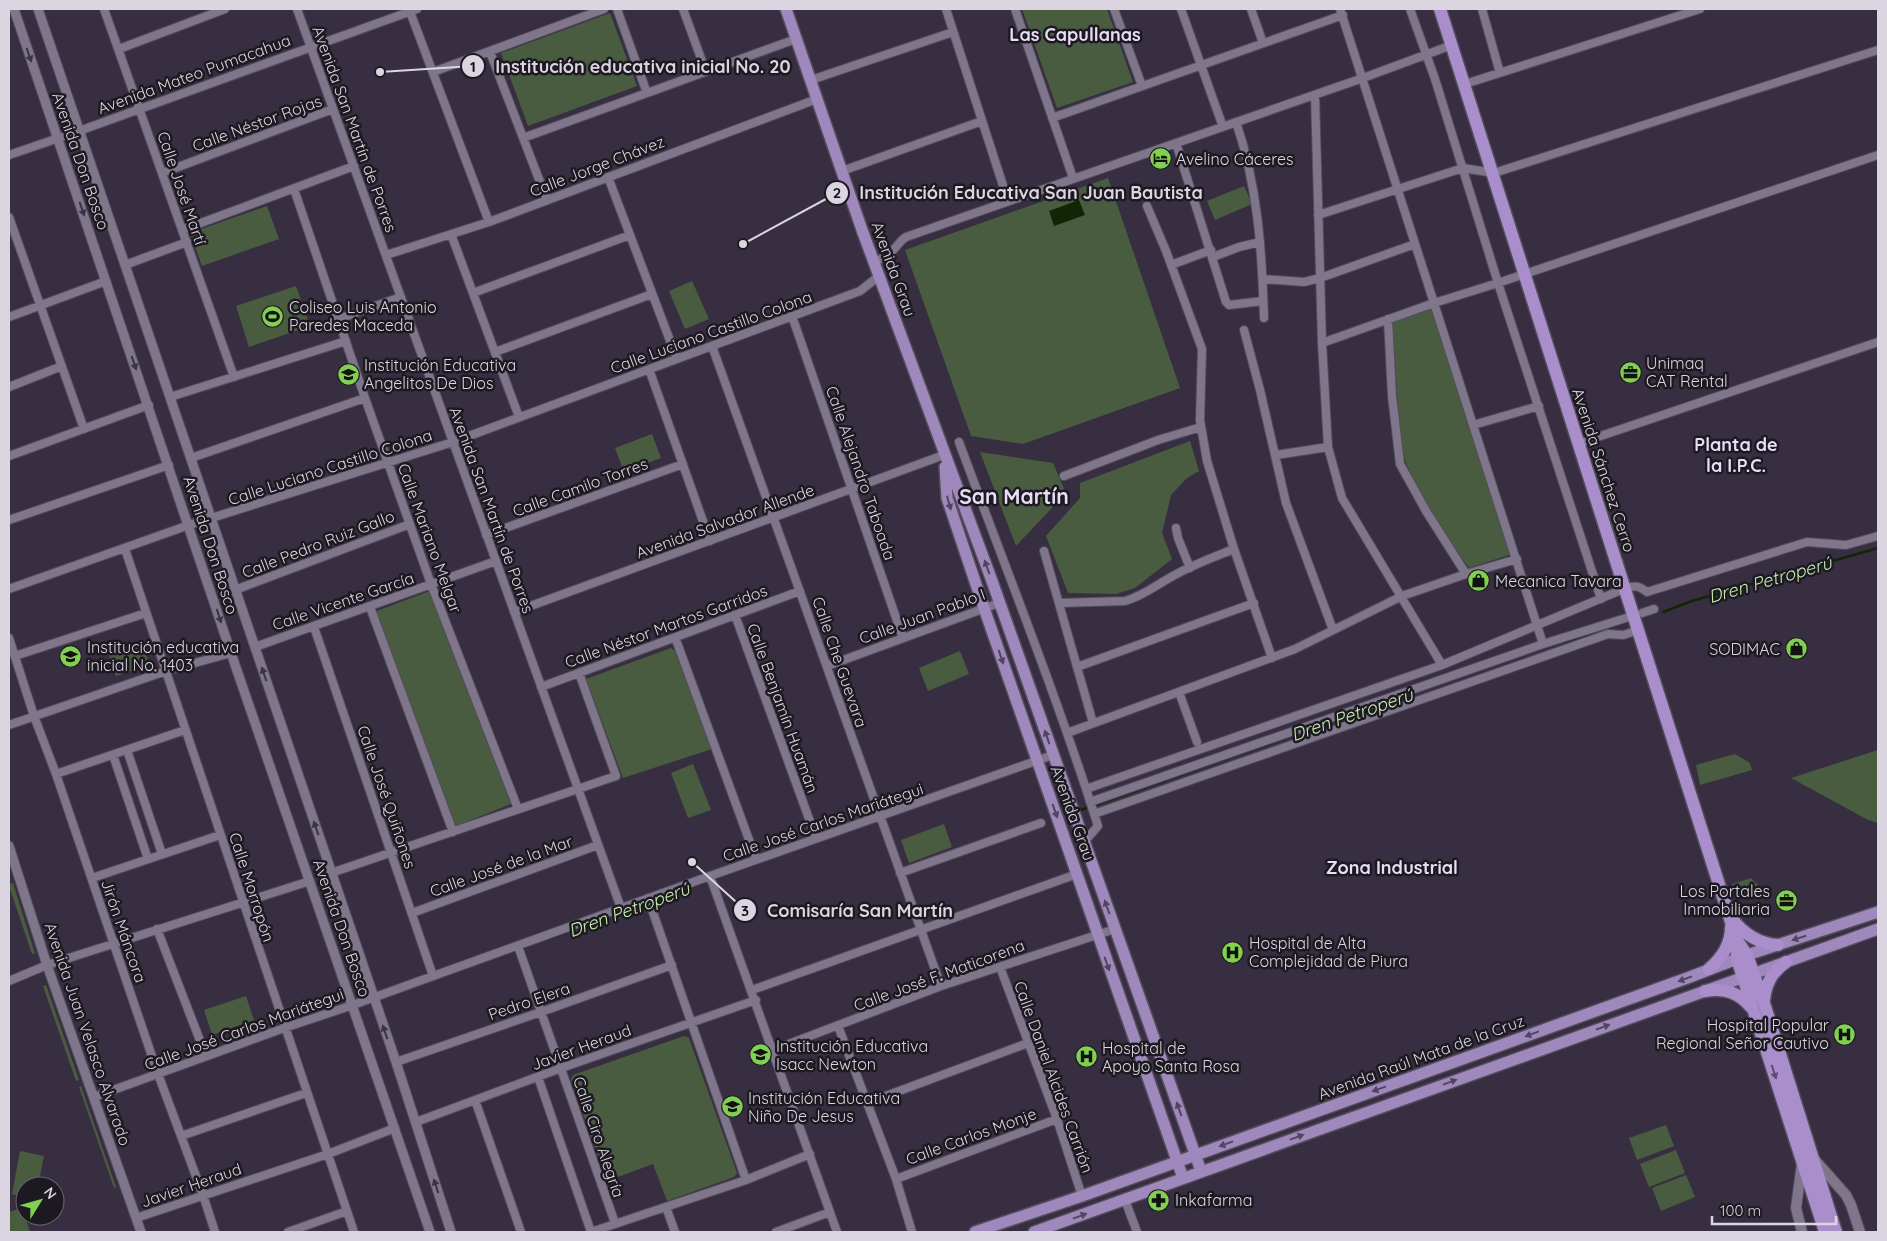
<svg xmlns="http://www.w3.org/2000/svg" width="1887" height="1241" font-family="Quicksand,sans-serif">
<rect width="100%" height="100%" fill="#372f41"/>
<path fill="#495c40" d="M1022 9H1107L1133 82 1057 108Z
M610 13 637 86 528 126 501 53Z
M1108 178 1180 388 1023 444 971 436 905 250Z
M1244 186 1252 204 1215 220 1207 201Z
M267 206 279 239 202 266 190 233Z
M692 281 709 319 685 329 669 291Z
M296 286 310 326 249 347 236 306Z
M1431 309 1512 554 1469 568 1423 503 1401 451 1392 321Z
M652 434 661 458 624 472 615 448Z
M1190 441 1199 471 1187 478 1171 495 1162 533 1172 559 1135 588 1116 594 1068 593 1046 536 1080 498V483Z
M980 452 1053 463 1066 493 1016 546Z
M430 591 511 804 453 827 374 612Z
M142 644 150 665 116 676 109 655Z
M671 648 675 651 712 749 623 778 586 679Z
M960 651 969 674 928 691 919 668Z
M1878 750V823L1868 820 1791 778Z
M1735 754 1750 763 1752 770 1700 785 1696 765Z
M693 764 711 810 688 818 671 773Z
M944 824 952 847 909 863 901 840Z
M1751 878 1761 888 1752 895 1744 898 1735 894 1732 884Z
M13 883 35 954H32L9 886V884Z
M46 985 79 1080 76 1081 43 986Z
M246 996 254 1020 212 1035 204 1010Z
M684 1036 689 1038 737 1173 734 1177 667 1201 653 1164 607 1181 571 1080 573 1075Z
M81 1086 116 1187 114 1188 79 1087Z
M1666 1125 1674 1146 1637 1160 1629 1138Z
M1676 1150 1685 1173 1649 1187 1640 1164Z
M20 1151 44 1156 38 1186H25V1197L12 1194Z
M1686 1175 1695 1197 1661 1211 1652 1188Z
M22 1208 30 1232H9V1212Z"/>
<path fill="#112604" d="M1079 200 1085 215 1054 226 1049 211Z"/>
<g fill="none" stroke-linecap="round" stroke-linejoin="round">
<path stroke="#112604" stroke-width="2.5" d="M1663 612 1692 601 1878 548
M1563 642 1626 622
M1078 811 1407 695
M553 937 788 852
M525 947 523 948 548 1021"/>
<defs>
<path id="minor" d="M104 9 234 377
M297 9 621 908
M409 9 489 222
M617 9 647 93
M683 9 706 72
M946 9 1008 201
M1015 9 1073 178
M1114 9 1142 86
M1181 9 1223 127
M1251 9 1263 43
M1340 9 1543 644
M1410 9 1435 79 1498 283 1601 599
M1482 9 1500 73
M119 49 225 9
M490 52 547 200
M433 72 604 9
M811 80 953 32
M1465 84 1700 9
M1315 95 1322 343 1328 447 1342 498 1442 665
M1052 118 1343 15
M1236 122C1258 186 1262 252 1264 318
M523 138 796 39
M1176 143 1226 302 1229 305 1263 301
M9 155 79 131 417 9
M842 171 982 121
M162 173 333 109
M608 177 677 359
M294 189 365 398 431 584 518 809
M1147 206 1166 251 1202 349 1200 420 1207 461 1234 549 1272 658
M1318 215 1463 168 1494 173 1878 50
M9 217 84 429
M182 230 354 166
M451 234 519 417
M386 255 489 222 817 99
M1213 257 1239 247 1260 242
M874 262 889 255 902 240 906 237 1363 78 1452 45
M125 265 187 242
M1171 265 1211 250
M1263 279 1304 282 1320 278 1415 244
M473 293 630 235
M792 316 903 638
M9 317 106 281
M338 319 401 297
M1388 319 1392 396 1400 464 1426 511 1466 574
M1244 330 1260 390 1286 503 1333 630
M1322 343 1434 303 1498 283 1878 155
M712 346 941 986
M495 352 652 294
M649 369 710 541
M9 387 62 366
M170 397 346 341
M1473 425 1539 406
M959 442C1006 569 1057 696 1098 826L1084 842
M1580 443 1878 342
M1276 455 1328 447
M9 456 149 405
M191 458 365 398
M1064 476 1158 440 1201 427
M9 520 169 465
M1176 528 1178 538 1190 568
M486 535 683 464
M125 549 354 1232
M1044 551 1093 723
M9 589 189 525 453 442 860 291 879 276
M235 590 410 524
M1059 603 1125 601C1145 595 1156 585 1173 576 1192 565 1214 557 1234 549
M370 607 453 832
M514 612 944 455
M1642 613 1654 609
M735 615 816 838
M314 627 433 976
M675 637 756 859
M9 638 34 716 56 774 158 1074 203 1195 215 1232
M255 647 496 561
M15 656 146 613
M827 666 999 603
M1077 667 1254 603
M541 687 800 591
M1179 692 1197 742
M9 725 166 671 231 653
M1067 733 1295 649 1402 596 1466 574 1517 559
M127 750 162 854
M113 755 148 859
M56 774 185 730
M1086 789 1442 665 1626 588C1636 585 1639 586 1647 592L1807 542 1846 545 1878 536
M1090 802 1543 644 1626 618
M1094 814 1608 634 1623 635 1639 630
M331 873 616 776 579 673
M900 873 1041 823
M710 876 837 1232
M92 878 220 835
M648 898 746 1180
M412 913 598 845
M157 929 206 1056
M518 946 615 1223
M1000 967 1057 1119 1082 1196
M9 981 47 965 310 881
M752 990 1077 874
M838 1026 896 1179 912 1232
M773 1050 941 986 1115 929
M396 1062 541 1012 672 965
M538 1077 591 1232
M94 1097 284 1028 353 1005 710 876 1053 755
M475 1100 521 1232
M867 1103 1028 1043
M416 1122 564 1067 756 1000
M181 1136 306 1093
M896 1179 1057 1119
M1125 1200 1137 1232
M666 1207 675 1232
M136 1218 328 1154 395 1128
M288 1232 347 1211
M591 1232 746 1180 810 1154
M776 1232 830 1212"/>
<path id="tertiary" d="M14 9 231 653 430 1232
M38 9 396 1062 451 1232
M9 846 47 965 141 1232"/>
<path id="secondary" d="M1815 1160 1846 1195 1851 1205 1860 1232
M1802 1232 1796 1208 1802 1163"/>
<path id="primary" d="M786 9 862 230 992 581 1201 1171
M945 467 947 498 984 608 1183 1178
M975 1232 1082 1196 1690 977 1747 955 1878 912
M1034 1232 1878 929"/>
<path id="trunk" d="M1440 9 1731 922 1737 940 1747 955 1764 1003 1836 1232
M1732 919C1744 934 1758 944 1778 945
M1737 940V959L1825 1232
M1709 969C1722 958 1731 945 1731 927
M1705 991C1725 988 1738 992 1751 1007
M1764 1000C1766 983 1772 972 1786 962"/>
</defs>
<use href="#minor" stroke="#534c5c" stroke-width="10"/>
<use href="#tertiary" stroke="#534c5c" stroke-width="11"/>
<use href="#secondary" stroke="#534c5c" stroke-width="12"/>
<use href="#primary" stroke="#534c5c" stroke-width="14"/>
<use href="#trunk" stroke="#534c5c" stroke-width="15"/>
<use href="#minor" stroke="#7f768b" stroke-width="8"/>
<use href="#tertiary" stroke="#7f768b" stroke-width="9"/>
<use href="#secondary" stroke="#7f768b" stroke-width="10"/>
<use href="#primary" stroke="#9f88bb" stroke-width="11"/>
<use href="#trunk" stroke="#aa8ecb" stroke-width="12"/>
</g>
<defs><path id="oneway-solid" d="M-6-.8H1V-3.2L6.5 0L1 3.2V.8H-6Z" transform="scale(1.25)"/></defs>
<g fill="#3a3541">
<use href="#oneway-solid" transform="translate(29 55) rotate(71)"/>
<use href="#oneway-solid" transform="translate(82 209) rotate(71)"/>
<use href="#oneway-solid" transform="translate(134 363) rotate(71)"/>
<use href="#oneway-solid" transform="translate(219 616) rotate(72)"/>
<use href="#oneway-solid" transform="translate(264 674) rotate(-109)"/>
<use href="#oneway-solid" transform="translate(316 828) rotate(-109)"/>
<use href="#oneway-solid" transform="translate(385 1032) rotate(-109)"/>
<use href="#oneway-solid" transform="translate(436 1186) rotate(-108)"/>
</g>
<g fill="#51455f">
<use href="#oneway-solid" transform="translate(949 503) rotate(74)"/>
<use href="#oneway-solid" transform="translate(987 567) rotate(-110)"/>
<use href="#oneway-solid" transform="translate(1001 657) rotate(71)"/>
<use href="#oneway-solid" transform="translate(1047 737) rotate(-109)"/>
<use href="#oneway-solid" transform="translate(1055 811) rotate(70)"/>
<use href="#oneway-solid" transform="translate(1107 907) rotate(-110)"/>
<use href="#oneway-solid" transform="translate(1799 938) rotate(162)"/>
<use href="#oneway-solid" transform="translate(1107 964) rotate(71)"/>
<use href="#oneway-solid" transform="translate(1685 979) rotate(160)"/>
<use href="#oneway-solid" transform="translate(1603 1027) rotate(-20)"/>
<use href="#oneway-solid" transform="translate(1532 1034) rotate(160)"/>
<use href="#oneway-solid" transform="translate(1450 1082) rotate(-20)"/>
<use href="#oneway-solid" transform="translate(1379 1089) rotate(160)"/>
<use href="#oneway-solid" transform="translate(1179 1109) rotate(-110)"/>
<use href="#oneway-solid" transform="translate(1297 1137) rotate(-20)"/>
<use href="#oneway-solid" transform="translate(1226 1144) rotate(160)"/>
<use href="#oneway-solid" transform="translate(1080 1216) rotate(-20)"/>
</g>
<use fill="#5c4e6d" href="#oneway-solid" transform="translate(1774 1072) rotate(72)"/>
<defs>
<symbol id="hotel-disc" viewBox="-11 -11 22 22"><circle r="9.5" fill="#82d04f" stroke="#1d1921"/><path d="M-6-4.5h1.5V1H6V5H4.5V3h-9V5H-6ZM-4 0a1.8 1.8 0 1 1 3.6 0ZM.5 0V-2.5h3Q6-2.5 6 0Z" fill="#111"/></symbol>
<symbol id="stadium-disc" viewBox="-11 -11 22 22"><circle r="9.5" fill="#82d04f" stroke="#1d1921"/><path d="M0-5a6.5 5 0 1 0 0 10a6.5 5 0 1 0 0-10ZM-3.5-1.8h7v3.6h-7Z" fill="#111"/></symbol>
<symbol id="office-disc" viewBox="-11 -11 22 22"><circle r="9.5" fill="#82d04f" stroke="#1d1921"/><path d="M-6-3h4V-5.5h4V-3h4V5H-6ZM-1-4.5V-3h2v-1.5ZM-6 0V1H6V0Z" fill="#111"/></symbol>
<symbol id="school-disc" viewBox="-11 -11 22 22"><circle r="9.5" fill="#82d04f" stroke="#1d1921"/><path d="M0-5L7-2L0 1L-7-2ZM-4 1L0 2.5L4 1V4Q0 6-4 4Z" fill="#111"/></symbol>
<symbol id="shop-disc" viewBox="-11 -11 22 22"><circle r="9.5" fill="#82d04f" stroke="#1d1921"/><path d="M-5-2.5h2.3a2.7 3.5 0 0 1 5.4 0H5L5.5 6h-11ZM-1.5-2.5h3a1.5 2.3 0 0 0-3 0Z" fill="#111"/></symbol>
<symbol id="hospital-disc" viewBox="-11 -11 22 22"><circle r="9.5" fill="#82d04f" stroke="#1d1921"/><path d="M-5-5h3v3.5h4V-5h3V5h-3V1.5h-4V5h-3Z" fill="#111"/></symbol>
<symbol id="pharmacy-disc" viewBox="-11 -11 22 22"><circle r="9.5" fill="#82d04f" stroke="#1d1921"/><path d="M-2-6h4v4h4v4h-4v4h-4v-4h-4v-4h4Z" fill="#111"/></symbol>
</defs>
<g fill-rule="evenodd">
<use href="#hotel-disc" x="1148" y="146" width="25" height="25"/>
<use href="#stadium-disc" x="260" y="304" width="25" height="25"/>
<use href="#office-disc" x="1618" y="360" width="25" height="25"/>
<use href="#school-disc" x="336" y="362" width="25" height="25"/>
<use href="#shop-disc" x="1466" y="568" width="25" height="25"/>
<use href="#shop-disc" x="1784" y="636" width="25" height="25"/>
<use href="#school-disc" x="58" y="644" width="25" height="25"/>
<use href="#office-disc" x="1774" y="888" width="25" height="25"/>
<use href="#hospital-disc" x="1220" y="940" width="25" height="25"/>
<use href="#hospital-disc" x="1832" y="1022" width="25" height="25"/>
<use href="#school-disc" x="748" y="1042" width="25" height="25"/>
<use href="#hospital-disc" x="1074" y="1044" width="25" height="25"/>
<use href="#school-disc" x="720" y="1094" width="25" height="25"/>
<use href="#pharmacy-disc" x="1146" y="1188" width="25" height="25"/>
</g>
<g text-anchor="middle" stroke-width="5" stroke-linejoin="round" paint-order="stroke">
<g font-size="16" fill="#dad5e0" stroke="#1d1921">
<text transform="translate(194 74) rotate(-20)" y="6">Avenida Mateo Pumacahua</text>
<text transform="translate(257 123) rotate(-20)" y="6">Calle Néstor Rojas</text>
<text transform="translate(355 129) rotate(70)" y="6">Avenida San Martín de Porres</text>
<text transform="translate(81 161) rotate(71)" y="6">Avenida Don Bosco</text>
<text transform="translate(597 166) rotate(-21)" y="6">Calle Jorge Chávez</text>
<text transform="translate(182 188) rotate(71)" y="6">Calle José Martí</text>
<text transform="translate(894 269) rotate(70)" y="6">Avenida Grau</text>
<text transform="translate(711 332) rotate(-20)" y="6">Calle Luciano Castillo Colona</text>
<text transform="translate(330 467) rotate(-18)" y="6">Calle Luciano Castillo Colona</text>
<text transform="translate(1604 470) rotate(72)" y="6">Avenida Sánchez Cerro</text>
<text transform="translate(861 473) rotate(71)" y="6">Calle Alejandro Taboada</text>
<text transform="translate(580 487) rotate(-20)" y="6">Calle Camilo Torres</text>
<text transform="translate(492 510) rotate(70)" y="6">Avenida San Martín de Porres</text>
<text transform="translate(725 521) rotate(-20)" y="6">Avenida Salvador Allende</text>
<text transform="translate(430 538) rotate(70)" y="6">Calle Mariano Melgar</text>
<text transform="translate(318 544) rotate(-21)" y="6">Calle Pedro Ruiz Gallo</text>
<text transform="translate(211 545) rotate(72)" y="6">Avenida Don Bosco</text>
<text transform="translate(343 601) rotate(-19)" y="6">Calle Vicente García</text>
<text transform="translate(922 616) rotate(-20)" y="6">Calle Juan Pablo I</text>
<text transform="translate(666 626) rotate(-20)" y="6">Calle Néstor Martos Garridos</text>
<text transform="translate(840 662) rotate(71)" y="6">Calle Che Guevara</text>
<text transform="translate(783 708) rotate(70)" y="6">Calle Benjamín Huamán</text>
<text transform="translate(387 797) rotate(71)" y="6">Calle José Quiñones</text>
<text transform="translate(1073 813) rotate(70)" y="6">Avenida Grau</text>
<text transform="translate(823 822) rotate(-19)" y="6">Calle José Carlos Mariátegui</text>
<text transform="translate(501 866) rotate(-20)" y="6">Calle José de la Mar</text>
<text transform="translate(252 887) rotate(72)" y="6">Calle Morropón</text>
<text transform="translate(342 928) rotate(71)" y="6">Avenida Don Bosco</text>
<text transform="translate(124 931) rotate(71)" y="6">Jirón Máncora</text>
<text transform="translate(939 975) rotate(-20)" y="6">Calle José F. Maticorena</text>
<text transform="translate(529 1001) rotate(-19)" y="6">Pedro Elera</text>
<text transform="translate(244 1029) rotate(-20)" y="6">Calle José Carlos Mariátegui</text>
<text transform="translate(88 1034) rotate(71)" y="6">Avenida Juan Velasco Alvarado</text>
<text transform="translate(581 1047) rotate(-20)" y="6">Javier Heraud</text>
<text transform="translate(1421 1057) rotate(-20)" y="6">Avenida Raúl Mata de la Cruz</text>
<text transform="translate(1054 1077) rotate(70)" y="6">Calle Daniel Alcides Carrión</text>
<text transform="translate(971 1136) rotate(-20)" y="6">Calle Carlos Monje</text>
<text transform="translate(599 1137) rotate(71)" y="6">Calle Ciro Alegría</text>
<text transform="translate(191 1185) rotate(-19)" y="6">Javier Heraud</text>
</g>
<g font-size="16" fill="#dad5e0" stroke="#1d1921" text-anchor="start">
<text x="1176" y="165">Avelino Cáceres</text>
<text x="289" y="313">Coliseo Luis Antonio<tspan x="289" dy="18">Paredes Maceda</tspan></text>
<text x="1646" y="369">Unimaq<tspan x="1646" dy="18">CAT Rental</tspan></text>
<text x="364" y="371">Institución Educativa<tspan x="364" dy="18">Angelitos De Dios</tspan></text>
<text x="1495" y="587">Mecanica Tavara</text>
<text x="87" y="653">Institución educativa<tspan x="87" dy="18">inicial No. 1403</tspan></text>
<text x="1780" y="655" text-anchor="end">SODIMAC</text>
<text x="1770" y="897" text-anchor="end">Los Portales<tspan x="1770" dy="18">Inmobiliaria</tspan></text>
<text x="1249" y="949">Hospital de Alta<tspan x="1249" dy="18">Complejidad de Piura</tspan></text>
<text x="1829" y="1031" text-anchor="end">Hospital Popular<tspan x="1829" dy="18">Regional Señor Cautivo</tspan></text>
<text x="776" y="1052">Institución Educativa<tspan x="776" dy="18">Isacc Newton</tspan></text>
<text x="1102" y="1054">Hospital de<tspan x="1102" dy="18">Apoyo Santa Rosa</tspan></text>
<text x="748" y="1104">Institución Educativa<tspan x="748" dy="18">Niño De Jesus</tspan></text>
<text x="1175" y="1206">Inkafarma</text>
</g>
<g font-size="18" font-weight="bold" fill="#e7ddf5" stroke="#1d1921">
<text x="1075" y="41">Las Capullanas</text>
<text x="1736" y="451">Planta de<tspan x="1736" dy="21">la I.P.C.</tspan></text>
<text x="1392" y="874">Zona Industrial</text>
</g>
<g font-size="18" font-style="italic" fill="#c5eeb0" stroke="#1d1921">
<text transform="translate(1770 580) rotate(-16)" y="6">Dren Petroperú</text>
<text transform="translate(1352 715) rotate(-19)" y="6">Dren Petroperú</text>
<text transform="translate(629 910) rotate(-20)" y="6">Dren Petroperú</text>
</g>
<g font-size="21" font-weight="bold" fill="#e7ddf5" stroke="#1d1921">
<text x="1014" y="504">San Martín</text>
</g>
</g>
<path fill="none" stroke="#dad5e0" stroke-width="2" d="M380 72L473 66M743 244L837 193M692 862L745 910"/>
<g fill="#dad5e0" stroke="#1d1921" stroke-width="2">
<circle cx="380" cy="72" r="5"/>
<circle cx="743" cy="244" r="5"/>
<circle cx="692" cy="862" r="5"/>
<circle cx="473" cy="66" r="12"/>
<circle cx="837" cy="193" r="12"/>
<circle cx="745" cy="910" r="12"/>
</g>
<g font-size="15" text-anchor="middle" font-weight="bold" fill="#111">
<text x="473" y="72">1</text>
<text x="837" y="198">2</text>
<text x="745" y="916">3</text>
</g>
<g font-size="18" text-anchor="middle" font-weight="bold" fill="#dad5e0" stroke="#1d1921" stroke-width="5" stroke-linejoin="round" paint-order="stroke">
<text x="643" y="73">Institución educativa inicial No. 20</text>
<text x="1031" y="199">Institución Educativa San Juan Bautista</text>
<text x="860" y="917">Comisaría San Martín</text>
</g>
<rect width="1887" height="1241" fill="none" stroke="#dad5e0" stroke-width="20"/>
<g transform="translate(40 1201) rotate(53)"><circle r="24" fill="#1d1921" stroke="#69646d"/>
<path d="M0-4L9 19L0 12L-9 19Z" fill="#82d04f"/>
<text y="-8" font-size="14" font-weight="bold" text-anchor="middle" fill="#dad5e0">N</text>
</g>
<path d="M1712 1216v8h124v-8" fill="none" stroke="#dad5e0" stroke-width="2.5"/>
<text x="1720" y="1216" font-size="15" fill="#dad5e0" stroke="#1d1921" stroke-width="4" paint-order="stroke">100 m</text>
</svg>
